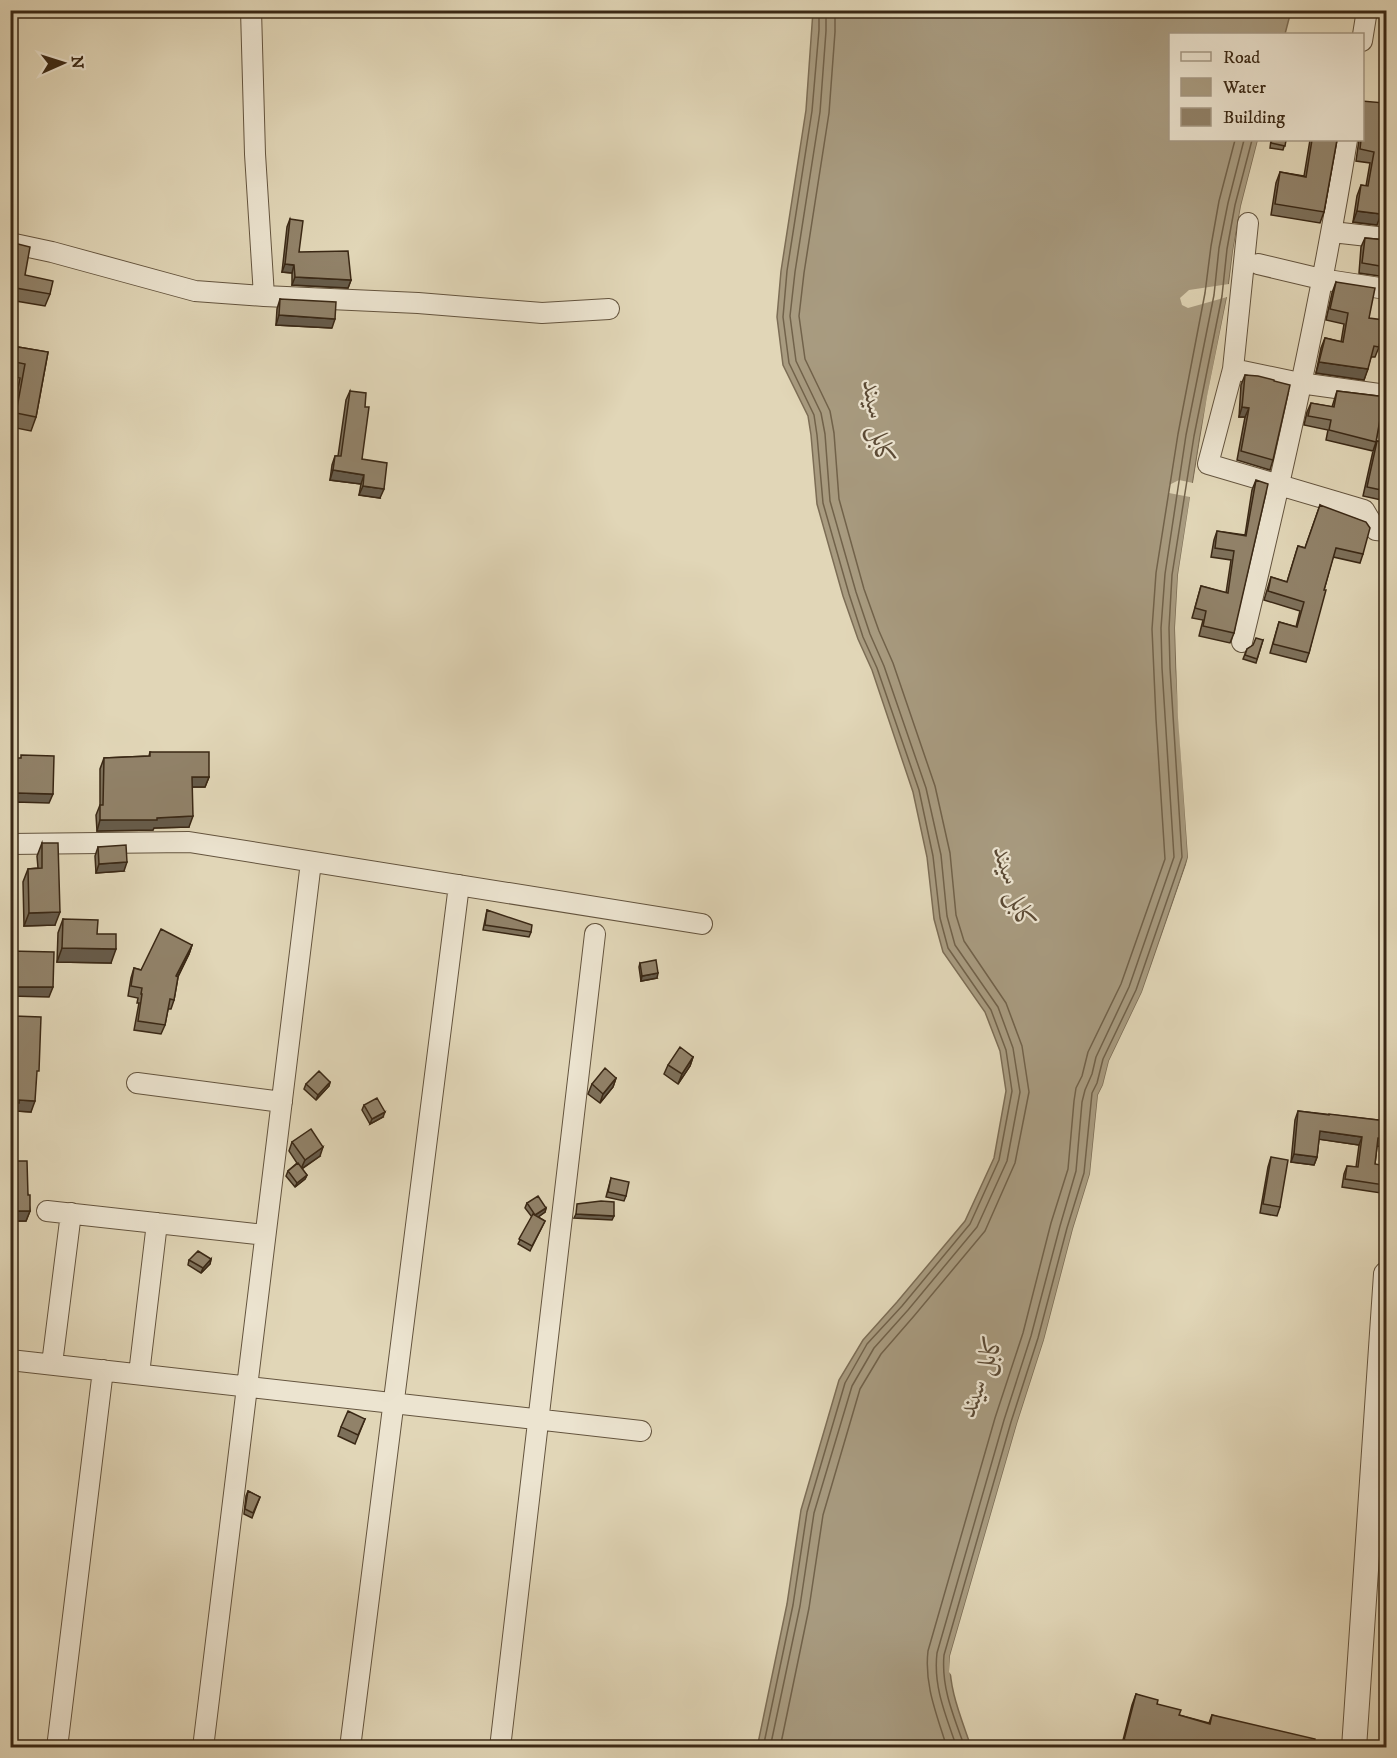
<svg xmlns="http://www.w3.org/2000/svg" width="1397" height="1758" font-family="'IM FELL DW Pica',Amiri,serif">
<rect width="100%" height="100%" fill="#e1d6b7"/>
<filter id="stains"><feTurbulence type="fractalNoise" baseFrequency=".00333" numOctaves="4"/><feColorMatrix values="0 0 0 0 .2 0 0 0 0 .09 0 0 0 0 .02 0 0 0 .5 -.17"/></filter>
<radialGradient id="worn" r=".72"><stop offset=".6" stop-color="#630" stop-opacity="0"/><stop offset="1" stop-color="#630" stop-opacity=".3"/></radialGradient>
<path fill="#a89b80" stroke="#7c6d55" stroke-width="1.5" d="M813 11H1291L1285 34H1170V140H1258L1241 206 1233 251 1227 297 1200 437 1178 575 1175 628 1176 668 1188 857 1142 992 1109 1061 1103 1085 1098 1095 1090 1174 1073 1229 1044 1340 1017 1424 950 1656C948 1688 961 1717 971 1747L757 1748 787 1604 801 1510 839 1380 863 1340 897 1302 965 1221 994 1158 1006 1091 1000 1051 985 1012 943 952 934 919 927 857 913 792 872 670 858 639 843 596 817 504 811 435 808 416 783 365 777 317 781 271 806 110Z"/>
<path fill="#e1d6b7" d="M1258 140H1261L1244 207 1236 251 1230 297 1203 438 1181 576 1178 628 1181 718 1191 857 1189 866 1144 993 1111 1063 1106 1086 1101 1096 1092 1175 1076 1230 1047 1341 1019 1425 953 1657V1677L949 1672 950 1656 1017 1424 1044 1340 1073 1229 1090 1174 1098 1095 1103 1085 1109 1061 1142 992 1186 865 1188 857 1178 718 1175 628 1178 575 1190 497 1169 493V485L1179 480 1193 483 1207 396 1227 297 1188 308 1182 305 1180 298 1189 290 1229 284 1233 251 1241 206Z"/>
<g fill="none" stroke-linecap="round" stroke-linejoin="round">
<path stroke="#71624a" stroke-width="1.5" d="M763 1748 793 1605 807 1512 845 1383 867 1344 902 1306 970 1224 999 1160 1012 1091 1006 1050 991 1010 948 948 940 918 933 856 919 790 877 668 863 637 849 594 823 503 817 435 814 415 789 363 783 317 787 271 812 111 819 30V10
M770 1748 800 1606 814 1513 852 1386 874 1348 908 1310 977 1227 1007 1161 1020 1092 1013 1048 998 1007 955 945 947 916 941 855 926 788 884 666 870 634 856 592 830 501 825 434 821 413 796 361 790 316 795 272 820 112 826 31V10
M780 1748 809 1608 823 1515 860 1389 881 1354 914 1316 985 1231 1015 1163 1029 1092 1022 1046 1006 1003 964 941 956 915 950 853 935 786 893 663 879 631 864 589 839 499 834 433 830 411 805 359 799 316 804 273 829 113 835 32V10
M947 1748C937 1715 924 1685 928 1651L995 1418 1023 1333 1051 1223 1068 1169 1074 1101 1076 1088 1082 1076 1088 1052 1121 984 1165 859 1156 719 1152 629 1156 573 1178 434 1205 293 1211 246 1219 201 1235 140
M957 1748C946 1716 933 1687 937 1653L1004 1420 1031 1336 1060 1226 1076 1171 1082 1102 1085 1090 1092 1074 1096 1057 1129 987 1174 857 1162 668 1161 628 1165 574 1186 435 1214 295 1219 248 1228 203 1244 140
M965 1748C954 1717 941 1688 944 1655L1011 1422 1038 1338 1067 1228 1084 1173 1092 1093 1097 1083 1103 1059 1136 990 1182 857 1170 668 1169 628 1172 575 1194 436 1222 296 1227 249 1235 205 1252 140"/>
<defs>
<path id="minor" d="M251 10 255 154 264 296
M1362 41 1367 10
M1248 223 1233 369 1208 464 1364 510 1376 530 1386 531
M1332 232 1386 238
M10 243 52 252 195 291 264 296 418 303 542 313 609 309
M1258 264 1321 279 1386 289
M1233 369 1300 383 1386 395
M1242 642C1282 476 1320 308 1347 140
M10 844 189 842 702 924
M137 1083 282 1102
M47 1211 265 1235
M10 1360 641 1431
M52 1364 71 1213
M139 1374 157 1223
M57 1748 103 1370
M203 1748 311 862
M350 1748 459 885
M500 1748 595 934"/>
<path id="tertiary" d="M1354 1748 1386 1274"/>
</defs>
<use href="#minor" stroke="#64543e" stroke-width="22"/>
<use href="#tertiary" stroke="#64543e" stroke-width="26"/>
<use href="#minor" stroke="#ece4d0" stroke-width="20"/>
<use href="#tertiary" stroke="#ece4d0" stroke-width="24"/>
</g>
<path fill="#7d705a" stroke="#3a2815" stroke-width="1.5" d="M1385 97 1377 225 1353 222 1357 196 1361 185 1366 186 1370 163 1356 161 1359 140H1362L1382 103Z
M1271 140H1286L1283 150 1270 148Z
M1310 140H1337L1324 212 1320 223 1271 215 1276 183 1280 172 1304 176Z
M290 219 299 252 351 280 348 288 292 285V273L282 272 287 227Z
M1365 238 1386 240V277L1359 273 1361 247Z
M10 242 25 275 50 294 45 306 10 300Z
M1336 282 1369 318 1379 347 1375 357H1371L1364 380 1316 373 1321 348 1325 338 1341 342 1344 324 1326 320 1332 293Z
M280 299 332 328 276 325 277 309Z
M18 347 48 352 36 417 31 431 11 427 20 378 10 376V373L13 361Z
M1245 375 1274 381 1273 460 1270 470 1237 460 1245 417H1239L1241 385Z
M350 391 362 459 380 498 359 495 361 484 330 480 332 465 335 456H338L346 400Z
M1337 391 1386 397V426L1379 424 1376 442 1373 451 1326 440 1328 430 1304 425 1307 412 1311 403 1332 407Z
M1377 441 1386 443V520L1383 519 1382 516 1386 501 1363 496 1373 451Z
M1256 480 1234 633 1230 643 1199 636 1203 620 1192 618 1201 586 1226 593 1231 560 1211 557 1214 540 1217 531 1245 535 1252 490Z
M1320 505 1363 554 1360 563 1333 557 1324 590 1309 653 1306 662 1270 653 1279 622 1296 627 1300 611 1264 600 1271 577 1287 582 1298 546 1305 548Z
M1263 640 1256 663 1243 659 1247 649Z
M150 752 209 777 205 787H192L189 827 154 828 153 830 97 831 96 815 100 805V769L104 758 149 756Z
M42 843 55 925 24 926 23 882 28 869 38 868 37 856Z
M98 847 124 871 96 873 95 856Z
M487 910 531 932 529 937 483 930Z
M63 919 97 934 111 963 57 962 58 933Z
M192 945 189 954 178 977 174 1000 171 1009H168L165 1025 161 1034 134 1030 139 1003H137L138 998 128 996 131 978 134 968 141 970Z
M640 963 657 978 641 981 639 967Z
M14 1016 36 1080 31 1112 16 1111V1113L15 1161 28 1195 30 1211 26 1221H10V1025Z
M693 1057 690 1066 678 1084 664 1074 668 1065Z
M616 1078 613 1087 600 1103 588 1094 592 1084Z
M330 1082 329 1086 316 1100 304 1089 306 1084Z
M364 1105 383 1117 370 1124 362 1110Z
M1298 1111 1386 1121V1148L1377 1146 1375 1164 1384 1185 1381 1193 1342 1187 1344 1174 1347 1166 1356 1167 1359 1145 1319 1139 1317 1157 1314 1165 1291 1162 1295 1120Z
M292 1142 320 1156 302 1169 307 1175 305 1179 295 1187 286 1176 288 1171 297 1163 289 1151Z
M1271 1157 1280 1207 1277 1216 1260 1213 1268 1167Z
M611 1178 626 1196 624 1201 606 1197Z
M527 1203 546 1208 545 1212 538 1217 545 1221 530 1251 518 1244 532 1217 525 1208Z
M211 1259 210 1264 201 1273 188 1265 189 1260Z
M365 1419 355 1444 338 1436 341 1427Z
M248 1491 260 1497 252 1518 244 1514 246 1496Z
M1136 1694 1179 1715 1209 1723 1212 1715 1313 1748H1121L1132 1705Z"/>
<path fill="#665b4a" stroke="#3a2815" stroke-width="1.5" d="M1357 211 1381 214 1377 225 1353 222Z
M285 264 294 265 292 273 282 272Z
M295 277 351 280 348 288 292 285Z
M279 315 335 319 332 328 276 325Z
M1319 362 1368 369 1364 380 1316 373Z
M1242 407 1249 408 1245 417H1239Z
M333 470 364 475 361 484 330 480Z
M363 486 384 489 380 498 359 495Z
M192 777H209L205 787H188Z
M17 793 53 794 49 803 15 802 13 808V798Z
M193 816 189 827 154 828 153 830 97 831 100 820Z
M14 823 10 832V824Z
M127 862 124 871 96 873 99 864Z
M60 912 55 925 24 926 29 913Z
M192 945 189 954 173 986 176 976Z
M62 948 116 949 111 963 57 962Z
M658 973 657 978 641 981 642 976Z
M10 987H53L49 997 10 996Z
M693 1057 690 1066 678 1084 682 1074Z
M616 1078 613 1087 600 1103 603 1094Z
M330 1082 329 1086 316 1100 318 1095Z
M19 1100 35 1101 31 1112 16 1111 15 1114 16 1103Z
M385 1112 383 1117 370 1124 372 1119Z
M1320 1131 1362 1137 1359 1145 1317 1139Z
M323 1147 320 1156 301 1169 305 1160Z
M1294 1154 1317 1157 1314 1165 1291 1162Z
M307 1175 305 1179 295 1187 297 1183Z
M546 1208 545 1212 534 1220 535 1215Z
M10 1211H30L26 1221H10Z
M576 1214 614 1216 612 1220 574 1218Z
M211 1259 210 1264 201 1273 203 1268Z"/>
<path fill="#918269" stroke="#3a2815" stroke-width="1.5" d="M1385 97H1386V179L1381 214 1357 211 1361 185 1368 186 1374 152 1360 149 1361 140H1362V101L1384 103Z
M1272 140H1286L1285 146 1271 143Z
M1312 140H1337L1324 212 1275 204 1280 172 1306 177Z
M290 219 303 221 299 252 348 251 351 280 295 277 294 265 285 264Z
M1365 238 1386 240V267L1362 263Z
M10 242 30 247 25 275 53 281 50 294 10 287Z
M1336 282 1375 288 1369 318 1384 320 1379 347 1374 346 1368 369 1319 362 1325 338 1343 342 1348 313 1330 309Z
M280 299 336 302 335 319 279 315Z
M18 347 48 352 36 417 16 413 25 364 15 362Z
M1245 375 1258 376 1274 380V381L1290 385 1273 460 1241 451 1249 408 1242 407Z
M350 391 366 393 365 407H369L362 459 387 463 384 489 363 486 364 475 333 470 335 456H341Z
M1337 391 1386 397V416L1381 414 1376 442 1329 430 1331 420 1308 416 1311 403 1334 407Z
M1377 441 1386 443V491L1367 487Z
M1256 480 1268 484 1234 633 1203 626 1206 611 1195 608 1201 586 1228 593 1234 551 1215 548 1217 531 1246 536Z
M1320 505 1366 522 1370 528 1363 554 1336 548 1324 590H1326L1309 653 1273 644 1279 622 1297 627 1304 602 1268 591 1271 577 1287 582 1298 546 1305 548Z
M1256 638 1263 640 1257 659 1245 655 1247 649 1253 645Z
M150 752H209V777H192L193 816 157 818V820H100V805H103L104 758 150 756Z
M21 755 54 756 53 794 17 793 16 798H13L14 823 10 824V758H21Z
M42 843H58L60 912 29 913 28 869 42 868Z
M126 845 127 862 99 864 98 847Z
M487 910 532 925 531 932 485 925Z
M63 919 98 920 97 934H116V949L62 948Z
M161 929 192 945 176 976 178 977 174 1000 170 999 165 1025 138 1021 142 994H141L142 988 131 986 134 968 141 970Z
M10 951 54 952 53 987H10Z
M656 960 658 973 642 976 640 963Z
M14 1016 41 1017 39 1071H37L35 1101 19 1100V1103H16L15 1161H27L28 1195H30V1211H10V1072H12Z
M680 1047 693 1057 682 1074 668 1065Z
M605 1068 616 1078 603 1094 592 1084Z
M319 1071 330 1082 318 1095 306 1084Z
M377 1098 385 1112 372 1119 364 1105Z
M1298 1111 1329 1115V1114L1386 1121V1139L1378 1138 1375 1164 1386 1166 1384 1185 1345 1179 1347 1166 1358 1167 1362 1137 1320 1131 1317 1157 1294 1154Z
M311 1129 323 1147 305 1160 292 1142Z
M1271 1157 1288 1160 1280 1207 1263 1204Z
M298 1163 307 1175 297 1183 288 1171Z
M611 1178 629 1182 626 1196 608 1192Z
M538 1196 546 1208 535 1215 527 1203Z
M601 1201 614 1202V1216L576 1214 577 1204Z
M533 1214 545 1221 532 1246 519 1239Z
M198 1251 211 1259 203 1268 189 1260Z
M348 1411 365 1419 358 1435 341 1427Z
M248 1491 260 1497 253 1513 245 1509Z
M1136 1694 1158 1700 1157 1704 1181 1710 1179 1715 1210 1724 1212 1715 1315 1739 1313 1748H1179L1172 1746V1748H1153L1124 1740Z"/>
<g text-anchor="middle" stroke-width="4.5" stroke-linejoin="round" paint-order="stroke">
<g font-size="26" font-style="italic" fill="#5b4a35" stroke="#ece4d0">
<text transform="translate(879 423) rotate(80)" y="9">کابل سيند</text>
<text transform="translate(1015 888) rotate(72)" y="9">کابل سيند</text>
<text transform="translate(980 1375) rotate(-70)" y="9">کابل سيند</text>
</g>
</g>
<rect width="1397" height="1758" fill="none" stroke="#e1d6b7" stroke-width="36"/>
<rect x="12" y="12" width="1373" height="1734" fill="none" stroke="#3a2815" stroke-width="3"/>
<rect x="18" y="18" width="1361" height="1722" fill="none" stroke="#3a2815" stroke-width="1.5"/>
<rect x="1169" y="33" width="195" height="108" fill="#ece4d0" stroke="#a59985" stroke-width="1.5"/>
<rect x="1181" y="52" width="30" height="9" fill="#ece4d0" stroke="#a59985" stroke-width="1.5"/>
<text x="1223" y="63" font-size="18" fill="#3a2815">Road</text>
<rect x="1181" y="78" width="30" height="18" fill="#a89b80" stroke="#a59985" stroke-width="1.5"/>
<text x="1223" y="93" font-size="18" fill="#3a2815">Water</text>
<rect x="1181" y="108" width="30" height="18" fill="#918269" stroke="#a59985" stroke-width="1.5"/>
<text x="1223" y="123" font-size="18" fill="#3a2815">Building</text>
<g transform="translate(63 63) rotate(87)" stroke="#ece4d0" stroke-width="4.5" paint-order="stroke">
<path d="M0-4.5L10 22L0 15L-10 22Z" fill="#3a2815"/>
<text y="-9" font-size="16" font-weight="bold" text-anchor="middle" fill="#3a2815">N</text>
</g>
<rect width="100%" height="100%" filter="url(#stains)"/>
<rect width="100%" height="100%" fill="url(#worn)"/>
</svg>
